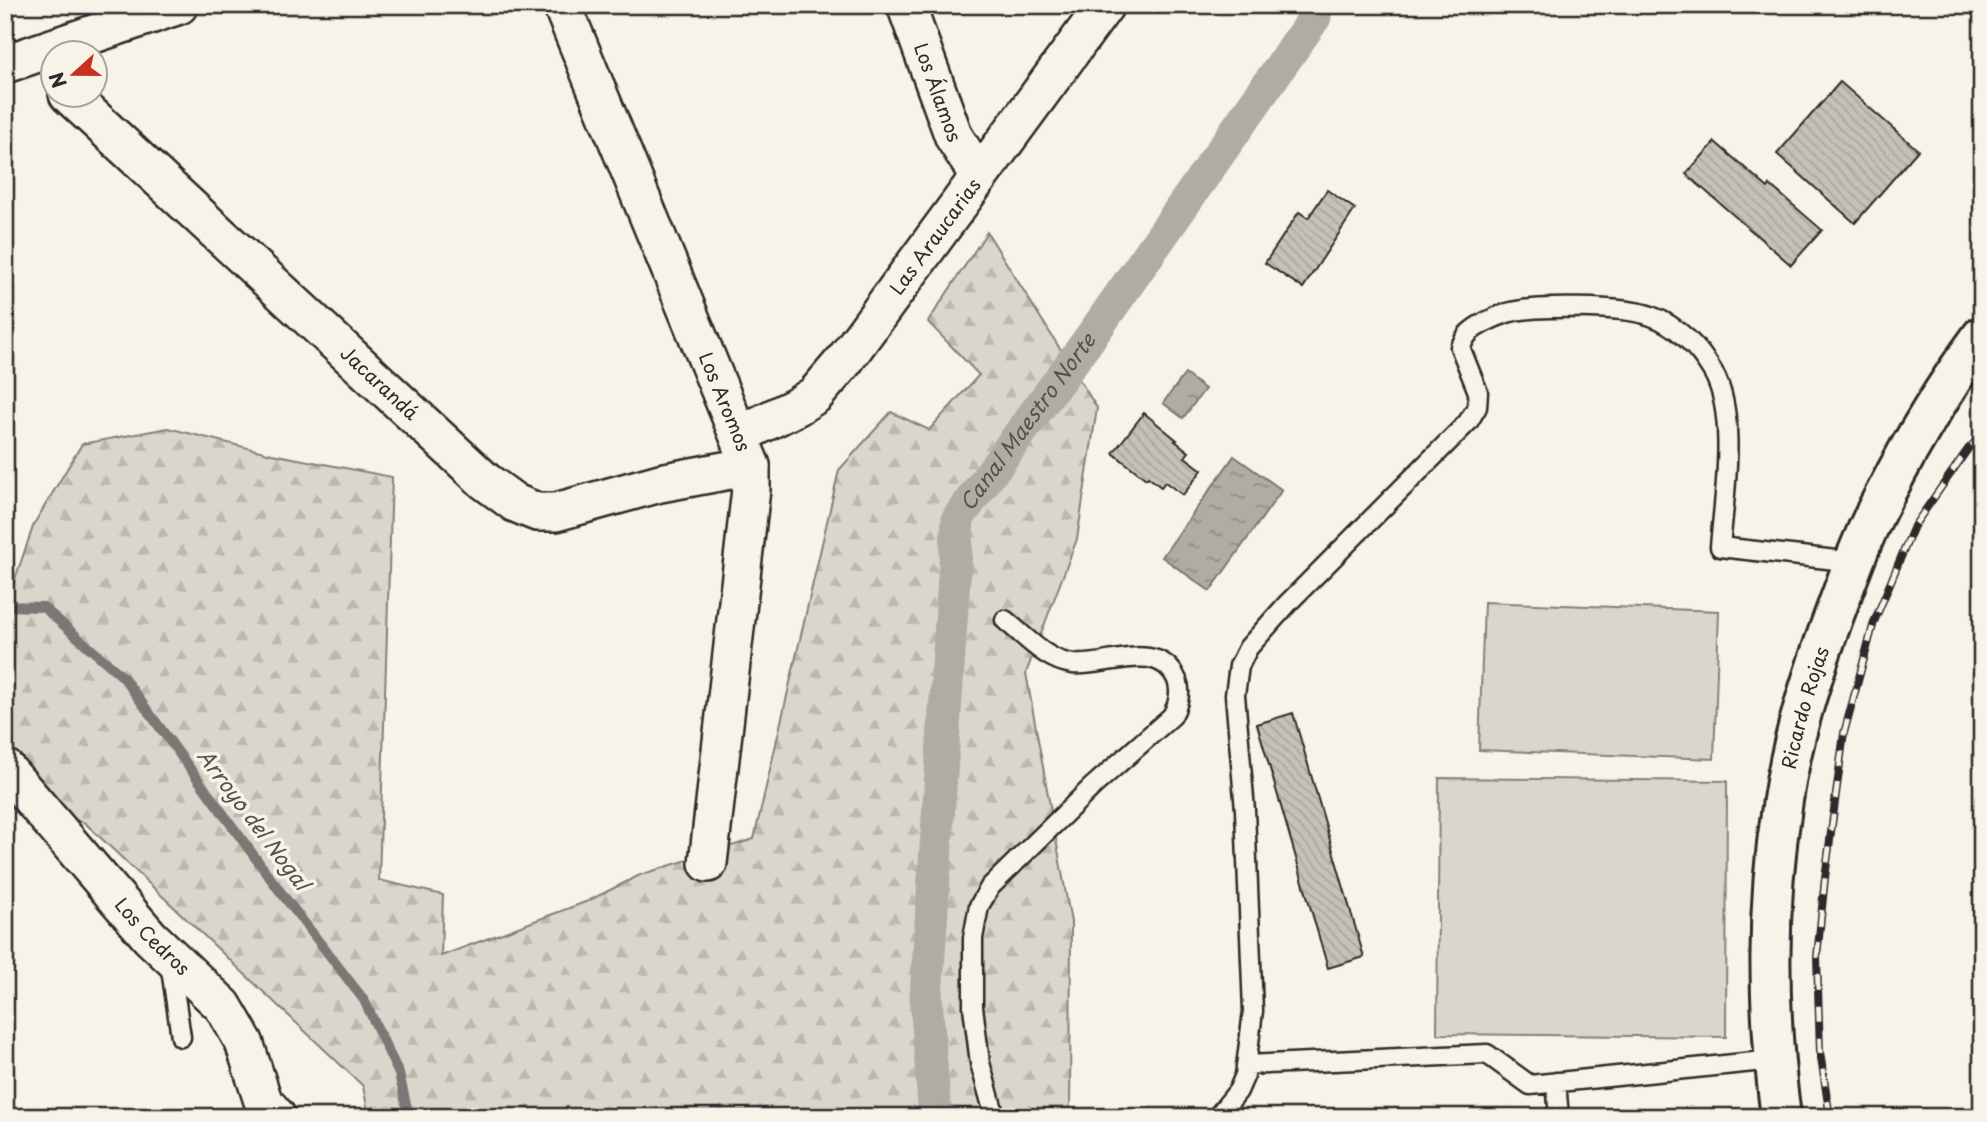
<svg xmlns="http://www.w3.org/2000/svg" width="1987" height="1122" font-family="'Playpen Sans',sans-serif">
<defs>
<pattern id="forest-firs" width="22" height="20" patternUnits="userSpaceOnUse" patternTransform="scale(1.75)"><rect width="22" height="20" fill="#dad6cc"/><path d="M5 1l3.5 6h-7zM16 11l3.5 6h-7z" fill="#bbb8af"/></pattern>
<pattern id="water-ripples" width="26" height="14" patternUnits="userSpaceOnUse" patternTransform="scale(1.75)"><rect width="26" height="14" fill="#afaca4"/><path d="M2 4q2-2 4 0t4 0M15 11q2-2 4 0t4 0" fill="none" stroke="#8f8c86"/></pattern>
<pattern id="building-back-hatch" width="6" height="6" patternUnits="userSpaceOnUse" patternTransform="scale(1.75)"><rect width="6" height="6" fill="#c4c1b9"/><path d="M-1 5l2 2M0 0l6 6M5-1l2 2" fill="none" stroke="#a9a69f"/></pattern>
</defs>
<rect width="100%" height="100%" fill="#f7f3e8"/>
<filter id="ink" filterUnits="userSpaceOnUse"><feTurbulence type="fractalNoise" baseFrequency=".0143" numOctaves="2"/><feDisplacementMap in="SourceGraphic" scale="14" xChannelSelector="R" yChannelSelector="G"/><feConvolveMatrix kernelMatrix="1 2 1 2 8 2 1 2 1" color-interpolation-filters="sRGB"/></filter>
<g filter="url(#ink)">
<path fill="#dad6cc" stroke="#82807c" stroke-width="2" d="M1484 602 1719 611 1714 759 1479 750Z
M1439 778 1727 781 1726 1037 1437 1034Z"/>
<path fill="url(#forest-firs)" stroke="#82807c" stroke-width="2" d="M987 232 1097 408 1077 539 1026 673 1071 922 1070 1117H369L363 1086 85 823 5 799V608L34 524 82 444 168 428 272 454 392 477 379 880 443 895 441 956 588 901 640 875 754 839 839 470 891 412 929 430 979 375 928 322Z"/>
<path fill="url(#water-ripples)" stroke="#7a7874" stroke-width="2" d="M1185 374 1205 389 1183 418 1163 403Z
M1234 456 1282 490 1210 591 1162 557Z"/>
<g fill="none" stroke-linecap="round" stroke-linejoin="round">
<path stroke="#7a7874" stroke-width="10" d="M5 606 43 607 123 677 279 890 364 1000 399 1074 409 1117"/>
<path stroke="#afaca4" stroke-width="33" id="s1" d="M935 1117 926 998 958 518 1092 335 1315 17 1316 5"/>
</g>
<path fill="url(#building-back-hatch)" stroke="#2b2b2b" stroke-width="2" d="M1840 82 1918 150 1855 223 1777 154Z
M1715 142 1768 188 1770 185 1822 230 1791 265 1686 174Z
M1327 190 1355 209 1303 288 1265 263 1299 212 1308 218Z
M1144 413 1177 440 1175 441 1189 452 1185 457 1202 470 1183 495 1165 482 1161 487 1148 477 1146 479 1113 453Z
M1293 713 1364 957 1328 968 1257 724Z"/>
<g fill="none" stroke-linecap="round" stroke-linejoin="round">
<defs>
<path id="service" d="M170 962 181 1037
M1246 1065 1487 1054 1530 1085 1773 1060
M1556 1082 1559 1117
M995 1117 980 1063 973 1007V938L979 906 990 887 1092 787 1172 716C1178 705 1182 693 1177 680 1159 638 1105 668 1073 664 1046 661 1025 636 1005 620
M1217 1117 1238 1091 1245 1075 1253 1011 1245 810 1235 695 1239 666 1248 648 1288 603 1468 422 1477 407 1478 392 1460 347C1463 343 1465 337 1469 333 1477 325 1495 317 1507 313 1533 305 1625 306 1651 316 1677 325 1699 348 1713 372 1738 416 1724 497 1720 547L1854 562"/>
<g id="minor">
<path id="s2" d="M562 5 751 466V489L708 863"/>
<path id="s3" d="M906 5 954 137 979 176"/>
<path d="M5 64 179 5"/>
<path id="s4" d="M68 94 485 481 515 503 537 512H556L660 483 751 466"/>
<path id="s5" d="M739 435 796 407 815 395 844 361 1105 5"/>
<path id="s6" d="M5 768 150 937 223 1006 244 1042 263 1101 277 1117"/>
</g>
<g id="primary">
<path id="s7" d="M1781 1117C1767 1011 1766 905 1783 800 1792 738 1811 679 1832 621 1848 578 1863 534 1885 494 1913 439 1946 385 1982 336"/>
</g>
</defs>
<use href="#service" stroke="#2b2b2b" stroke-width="23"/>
<use href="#minor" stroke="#2b2b2b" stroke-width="42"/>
<use href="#primary" stroke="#2b2b2b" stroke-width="44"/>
<use href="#service" stroke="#f7f3e8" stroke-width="18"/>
<use href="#minor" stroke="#f7f3e8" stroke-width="37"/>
<use href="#primary" stroke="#f7f3e8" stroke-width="38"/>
<defs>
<path id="rail" d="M1830 1117 1820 1052 1817 957 1825 878 1844 733 1874 622 1914 526 1968 449 1982 435"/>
</defs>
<use href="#rail" stroke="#2b2b2b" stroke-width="8"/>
<use href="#rail" stroke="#f7f3e8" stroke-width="5" stroke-dasharray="16" stroke-linecap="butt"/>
</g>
</g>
<g text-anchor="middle" stroke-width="7" stroke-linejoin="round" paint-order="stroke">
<g font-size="19" fill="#2b2b2b" stroke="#f7f3e8">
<text dy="7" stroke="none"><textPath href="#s3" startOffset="93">Los Álamos</textPath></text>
<text dy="7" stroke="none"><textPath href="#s5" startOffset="285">Las Araucarias</textPath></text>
<text dy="7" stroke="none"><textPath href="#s4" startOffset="425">Jacarandá</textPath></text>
<text dy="7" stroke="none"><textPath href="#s2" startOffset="429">Los Aromos</textPath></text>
<text dy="7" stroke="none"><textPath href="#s7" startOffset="413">Ricardo Rojas</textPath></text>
<text dy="7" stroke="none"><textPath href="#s6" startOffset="224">Los Cedros</textPath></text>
</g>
<g font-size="21" font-style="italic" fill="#53524f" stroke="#f7f3e8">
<text dy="7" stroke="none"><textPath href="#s1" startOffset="719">Canal Maestro Norte</textPath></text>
<text transform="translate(253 820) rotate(53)" y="7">Arroyo del Nogal</text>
</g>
</g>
<rect width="1987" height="1122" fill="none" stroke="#f7f3e8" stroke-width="28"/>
<rect x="14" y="14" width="1959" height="1094" fill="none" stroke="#2b2b2b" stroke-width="2.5" filter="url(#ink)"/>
<g transform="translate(74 74) rotate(249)"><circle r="33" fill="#f7f3e8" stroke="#a5a39c" stroke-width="2"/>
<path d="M0-5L12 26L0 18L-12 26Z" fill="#c8321e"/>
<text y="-10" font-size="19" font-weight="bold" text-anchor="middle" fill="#2b2b2b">N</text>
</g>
</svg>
